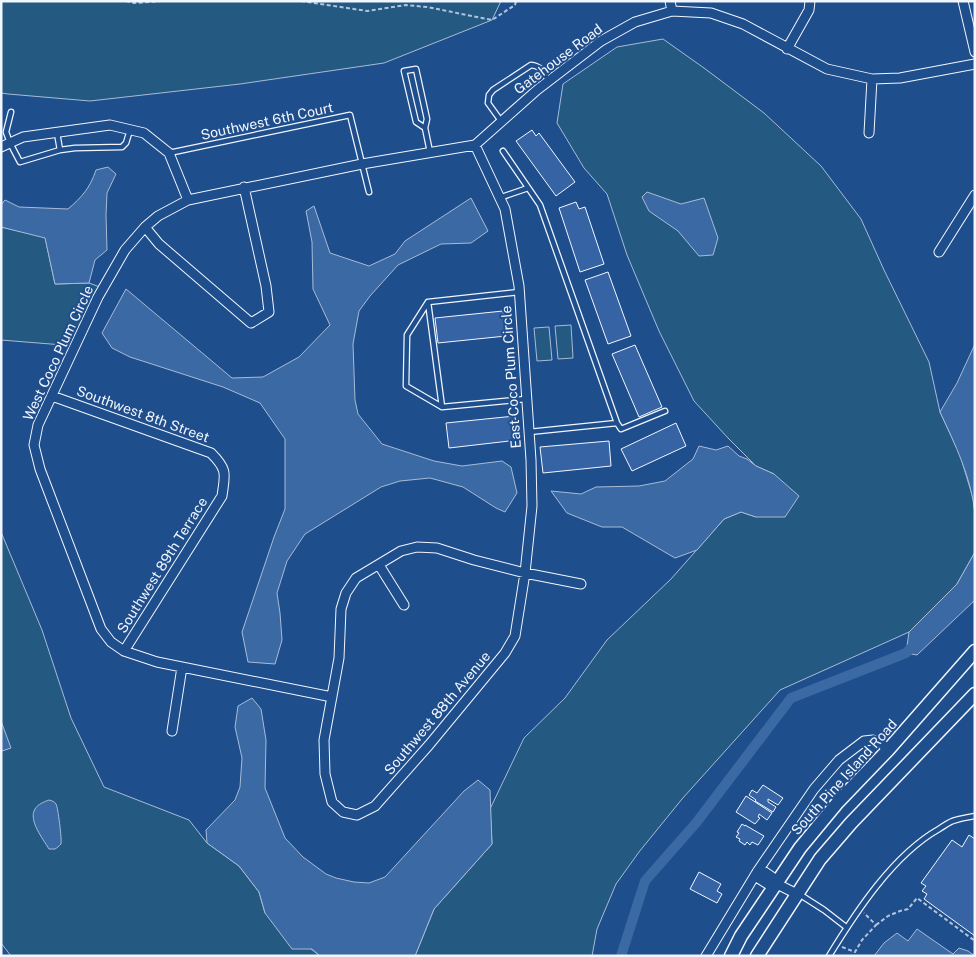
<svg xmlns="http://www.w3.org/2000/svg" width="976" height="957" font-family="'Public Sans',sans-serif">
<rect width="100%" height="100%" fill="#1f4e8c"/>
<path fill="#245a82" stroke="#a8bbd7" d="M1 1H501L492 20 384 63 240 84 90 101 8 94 1 93Z
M663 39 704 68 764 113 821 166 861 219 884 270 929 362 940 412 960 455 973 498 975 513V552L957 584 909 632 780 690 682 799 639 852 616 884 597 929 592 956H415L434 909 492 844 490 809 524 738 565 698 607 640 671 579 724 519 741 512 756 517 774 474 756 466 728 438 694 401 659 331 627 255 607 194 584 168 557 123 563 84 617 47Z
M1 227 45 237 55 284 89 283 100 287 77 333 70 332 63 345 1 340Z
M571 325 573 358 558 359 555 326Z
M549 327 552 360 537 361 534 328Z
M1 532 42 630 71 718 104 787 189 820 207 843 239 866 259 892 265 913 320 956H11L1 943Z"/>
<path fill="#3b69a3" stroke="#a8bbd7" d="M108 167 116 174 107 193 106 215 107 250 95 260 89 283 55 284 45 238 1 227V205L5 200 19 207 68 209C82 197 90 188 96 170Z
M647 192 681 204 704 198 718 238 713 255 699 256 678 231 649 211 642 197Z
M471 198 488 231 471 243 441 244 398 265 370 296 359 311 353 344 355 400 358 414 382 444 434 461 462 466 502 461 511 467 517 493 505 512 496 508 463 487 430 478 400 481 381 487 305 534 287 561 277 593 280 613 282 640 275 664 248 662 242 632 274 537 285 509V439L260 403 223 387 130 357 112 348 102 333 126 289 232 378 263 377 299 357 330 325 313 289 312 242 306 211 314 206 330 253 369 266 395 254 405 241Z
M975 344V513C971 477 955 444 940 412L957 383Z
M699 446 716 450 728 446 739 456 747 459 756 466 774 474 799 496 785 517H756L741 512 724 519 697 550 675 558 622 527H602L567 513 551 491 581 494 596 487 639 486 665 481 693 459Z
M975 552V600L917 655 906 653 909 632 957 584Z
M252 698 261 709 266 740 265 788 285 838 303 857 326 874 336 878 354 882 369 883 385 877 464 791 478 780 490 790 492 844 434 909 415 956H320L312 949H292L265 913 259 892 239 866 207 843 206 830 235 800 240 787 242 758 235 727 238 706Z
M1 721 11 748 2 751H1Z
M49 800C52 801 54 801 56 804 58 807 62 840 61 844 59 846 57 848 55 849H49C43 839 28 820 35 809 38 804 44 802 49 800Z
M917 929 953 954 959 948 968 951 975 956H874L884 943 897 933 908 941Z"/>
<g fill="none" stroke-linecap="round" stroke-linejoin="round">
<path stroke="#3b69a3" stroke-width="10" d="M621 956 645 881 696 823 791 698 906 653 915 644"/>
</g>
<path fill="#3563a3" stroke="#f2f6ff" d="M532 130 536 136 539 133 575 182 556 196 516 141Z
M576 202 579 209 585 207 604 264 580 272 559 208Z
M608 272 631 336 608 344 585 280Z
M503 311 506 336 438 343 435 318Z
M635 345 662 407 639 417 612 354Z
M515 416 518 440 449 448 446 423Z
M676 423 686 446 632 471 621 449Z
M609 441 611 466 543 473 540 447Z
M763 785 783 798 778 805 768 799V802L776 807 773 812 755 801 756 800 749 795 752 790 757 793Z
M746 796 772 813 767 820 759 814V815L758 817 760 818 755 824 736 812Z
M742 824 745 826V825L764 836 758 845 752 842 750 845 747 842 745 845 739 841 740 839 736 837 739 833 737 832Z
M969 835 975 839V936L924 899 927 894 922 891 926 886 921 883 952 840 962 847Z
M699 872 721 884 717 891 722 894 717 903 690 889Z"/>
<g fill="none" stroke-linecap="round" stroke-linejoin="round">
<defs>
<path id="service" d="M11 112 6 132 10 143 20 162 60 150 57 133
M501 121 488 103 489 95 493 90 531 65C542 66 543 73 549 81
M425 128 416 122 404 71 416 69 427 119 425 128 430 152
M60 150 75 148 122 147 126 143 130 130
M503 151 540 205 617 423
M169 153 350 115 369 192
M499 198 528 188
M519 292 428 302 407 335 406 386 442 407 526 399
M428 302 442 407
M529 432 617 423 621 429 665 411
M799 894 824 910 846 927
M829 956C856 912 893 855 939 829 944 826 950 821 956 820 962 818 969 817 975 816"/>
<path id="minor" d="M670 1 672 11
M963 1 975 52
M787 49 809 10 810 1
M869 133 872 79
M475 145 505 209 519 286 531 460 532 506 525 573 515 636 505 653 429 745 375 806 357 815 343 812 332 802 325 774 324 740 339 658 341 609 346 593 356 578 401 551 417 547 437 548 474 560 525 573 581 584
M1 147 23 137 110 125 144 133 169 153 188 200
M145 227 159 244 251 323 269 312 266 286 244 187
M939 252 975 195
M52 396 211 453C228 470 225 474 222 496L124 651
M379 565 404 605
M332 697 157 662 124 651 111 642 101 629 40 469 34 445 38 425 98 297 125 250 145 227 158 216 188 200 362 164 475 145 537 90 601 41 635 22 672 11 711 13 743 24 827 69 872 79 900 78 975 64
M172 731 182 667
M777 884 771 886 758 878 757 872 762 870 775 879 777 884 797 894
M706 956 757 872 814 789 839 760 864 741 873 740 882 744 888 750"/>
<path id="secondary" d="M731 956 741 936 800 848 838 802 888 750 975 651
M757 956 820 859 851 823 975 694"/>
</defs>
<use href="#service" stroke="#f2f6ff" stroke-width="7"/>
<use href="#minor" stroke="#f2f6ff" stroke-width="11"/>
<use href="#secondary" stroke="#f2f6ff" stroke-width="15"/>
<path stroke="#b3c4dc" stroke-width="2" stroke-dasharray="4 2.5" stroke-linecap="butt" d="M126 1 134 3 163 1
M301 1 367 11 406 5 427 7 492 20 515 5 516 1
M876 925 888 916 900 911 908 909 917 898 975 941
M842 947 855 952 862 940 876 925 864 913"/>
<use href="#service" stroke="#1f4e8c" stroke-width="4.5"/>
<use href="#minor" stroke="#1f4e8c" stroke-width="9"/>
<use href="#secondary" stroke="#1f4e8c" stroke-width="12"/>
</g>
<g text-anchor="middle" stroke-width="4" stroke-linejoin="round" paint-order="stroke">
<g font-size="14" fill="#f2f6ff" stroke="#1f4e8c">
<text transform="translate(558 59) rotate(-37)" y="5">Gatehouse Road</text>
<text transform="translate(267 121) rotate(-12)" y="5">Southwest 6th Court</text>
<text transform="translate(58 353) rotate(-65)" y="5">West Coco Plum Circle</text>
<text transform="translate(511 377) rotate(-94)" y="5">East Coco Plum Circle</text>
<text transform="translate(143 414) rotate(20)" y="5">Southwest 8th Street</text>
<text transform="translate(162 565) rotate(-58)" y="5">Southwest 89th Terrace</text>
<text transform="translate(437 713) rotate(-50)" y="5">Southwest 88th Avenue</text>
<text transform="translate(844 777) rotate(-48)" y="5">South Pine Island Road</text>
</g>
</g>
<rect width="976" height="957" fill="none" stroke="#f2f6ff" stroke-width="5"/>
</svg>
